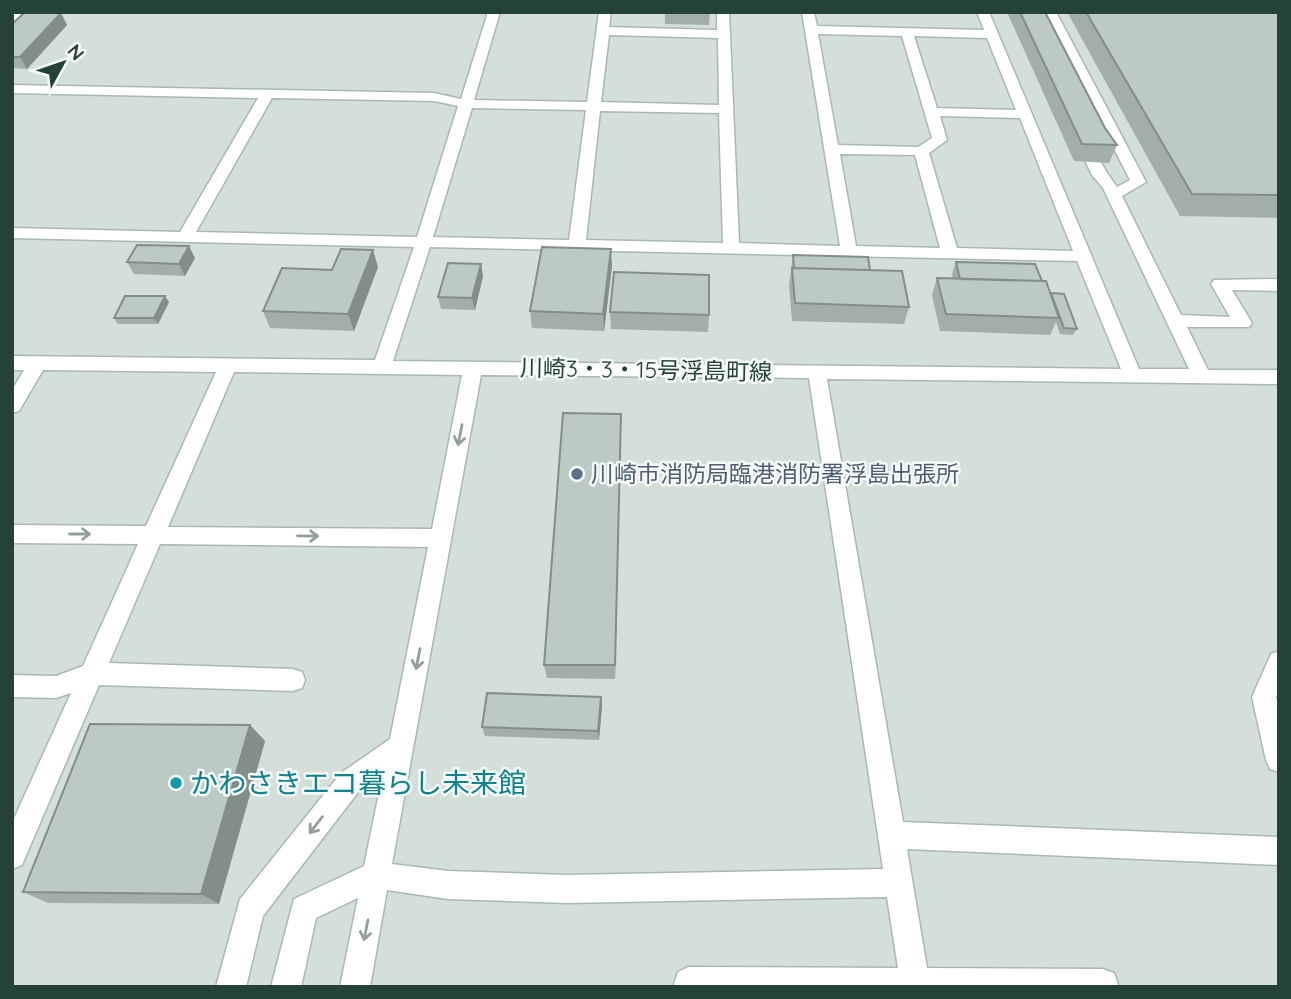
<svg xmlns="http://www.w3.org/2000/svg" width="1291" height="999" font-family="Quicksand,'Noto Sans JP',sans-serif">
<rect width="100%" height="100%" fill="#e6efeb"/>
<path fill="#d4dfda" d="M12 12H1279V987H12Z"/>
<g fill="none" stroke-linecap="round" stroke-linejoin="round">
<defs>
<path id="minor" d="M26 12 12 24 13 12Z
M488 12H500L474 100 587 102 599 12H611L609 27 717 30V12H729L739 243 840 246 802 12H814L817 26 984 30 977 12H989L1139 369H1189L1103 188 1092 175 1074 138 1076 135H1086L1107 173 1117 187 1130 180 1044 12H1056L1146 182 1122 196 1181 315 1230 317 1211 284 1214 280 1279 279V291L1232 290 1252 323 1249 327H1187L1208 370H1279V384L827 379 903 822 1279 837V865L907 849 927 968 1103 969 1114 973 1119 987H673L678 972 688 967 898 968 887 897 567 903 448 899 387 890 370 987H340L358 898 316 918 301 987H271L294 899 364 866 383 774 359 791 263 916 246 987H216L240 899 341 773 390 739 428 547 160 544 109 663 293 669 302 672 305 680 302 688 293 691 99 685 22 865 12 869V823L71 693 56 698 12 697V675L56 676 83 666 138 544 12 543V525L146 526 216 372 43 370 19 411 12 413V390L24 370H12V356L375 360 414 247 12 238V228L180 232 258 98 12 93V85L434 93 461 99ZM818 34 902 36 932 138 918 147 838 145ZM609 35 718 38 719 105 601 102ZM914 36 987 38 1016 110 937 108ZM272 98 434 101 458 106 417 237 196 232ZM472 108 586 110 569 240 433 237ZM600 111 719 113 723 243 586 240ZM940 116 1020 118 1073 251 957 248 929 153 947 140ZM840 154 915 155 940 248 856 246ZM430 247 1077 261 1121 369 393 361ZM234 372 462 375 432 529 168 527ZM481 375 809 378 883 869 567 875 448 871 392 864Z
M1279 651V691L1276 697 1279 707V772L1270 769 1266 760 1252 697 1271 654Z"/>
</defs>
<use href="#minor" stroke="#a8b8b2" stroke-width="3"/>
<use href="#minor" fill="#fff" fill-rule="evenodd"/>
</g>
<path fill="#a1aea9" d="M665 12H710L709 25 665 24Z
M1007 12H1045L1105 128 1117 145 1109 163 1074 161Z
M1067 12H1279V218L1180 216Z
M61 13 67 25 27 69 12 68V24Z
M793 255 870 270 909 307 904 324 792 321 789 285Z
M195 258 185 276 134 274 127 262Z
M956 262 1042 281 1077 329 1073 335 1060 334 1056 322 1050 335 940 331 932 295 937 278 953 279 952 274Z
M481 264 483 276 475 310 441 309 438 297Z
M612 266 604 331 532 328 530 311Z
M378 267 354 331 270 328 263 311 332 270Z
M169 302 158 324H118L114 318Z
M610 312 709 315 708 332 611 329Z
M621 414V431L615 679 547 678 544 665Z
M602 706 599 740 485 736 482 727Z
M250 725 265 741 219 904 48 903 23 892Z"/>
<path fill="#838d89" d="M61 13 67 25 27 69 20 57Z
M189 246 195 258 185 276 179 264Z
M611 249 612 266 604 331 603 314Z
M373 250 378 267 354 331 348 314Z
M481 264 483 276 475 310 472 298Z
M165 296 169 302 158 324 154 318Z
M621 414V431L615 679V665Z
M601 697 602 706 599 740 598 731Z
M250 725 265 741 219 904 201 894Z"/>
<path fill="#bbcac4" stroke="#838d89" stroke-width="2" d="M710 12V13H665V12Z
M1020 12H1045L1105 128 1117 145 1082 144Z
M1086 12H1279V195L1192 194Z
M24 13H61L20 57H12V24Z
M137 245 189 246 179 264 127 262Z
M542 247 611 249 603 314 530 311Z
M341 249 373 250 348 314 263 311 282 268 332 270Z
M793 255 868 257 870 270 794 268Z
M956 262 1035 264 1042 281 960 279Z
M448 263 481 264 472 298 438 297Z
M792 268 902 271 909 307 795 303Z
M614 272 709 275V315L610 312Z
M937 278 1046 281 1059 318 946 314Z
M1051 293 1064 294 1077 329 1064 328Z
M125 296H165L154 318H114Z
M563 413 621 414 615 665H544Z
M487 693 601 697 598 731 482 727Z
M90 724 250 725 201 894 23 892Z"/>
<defs><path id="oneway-shaft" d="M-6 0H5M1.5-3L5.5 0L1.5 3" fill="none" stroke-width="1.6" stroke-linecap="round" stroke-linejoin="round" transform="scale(1.75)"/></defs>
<g stroke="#92a09c">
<use href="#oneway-shaft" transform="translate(460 435) rotate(101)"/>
<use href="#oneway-shaft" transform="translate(80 534)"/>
<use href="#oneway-shaft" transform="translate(308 536) rotate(1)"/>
<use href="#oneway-shaft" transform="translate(418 659) rotate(101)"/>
<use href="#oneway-shaft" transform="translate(316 825) rotate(128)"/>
<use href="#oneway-shaft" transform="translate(366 930) rotate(101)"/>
</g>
<circle fill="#5c6f8a" stroke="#f7fbf9" stroke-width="2.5" cx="577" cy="474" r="7"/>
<circle fill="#0f9aa8" stroke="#f7fbf9" stroke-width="2.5" cx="176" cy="783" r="7"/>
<g text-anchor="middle" stroke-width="5" stroke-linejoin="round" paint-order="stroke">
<g font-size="23" fill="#24423a" stroke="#f7fbf9">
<text transform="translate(646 370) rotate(1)" y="8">川崎3・3・15号浮島町線</text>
</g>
<g font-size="23" fill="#4e5e75" stroke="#f7fbf9" text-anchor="start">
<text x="591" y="482">川崎市消防局臨港消防署浮島出張所</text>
</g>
<g font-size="28" fill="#0d838f" stroke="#f7fbf9" text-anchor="start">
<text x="190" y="793">かわさきエコ暮らし未来館</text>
</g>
</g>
<rect width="1291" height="999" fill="none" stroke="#24423a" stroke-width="28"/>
<g transform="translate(63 63) rotate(50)" stroke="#f7fbf9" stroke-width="5" paint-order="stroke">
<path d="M0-5L12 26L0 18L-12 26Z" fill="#24423a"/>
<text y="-10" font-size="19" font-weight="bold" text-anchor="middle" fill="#24423a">N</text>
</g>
</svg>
